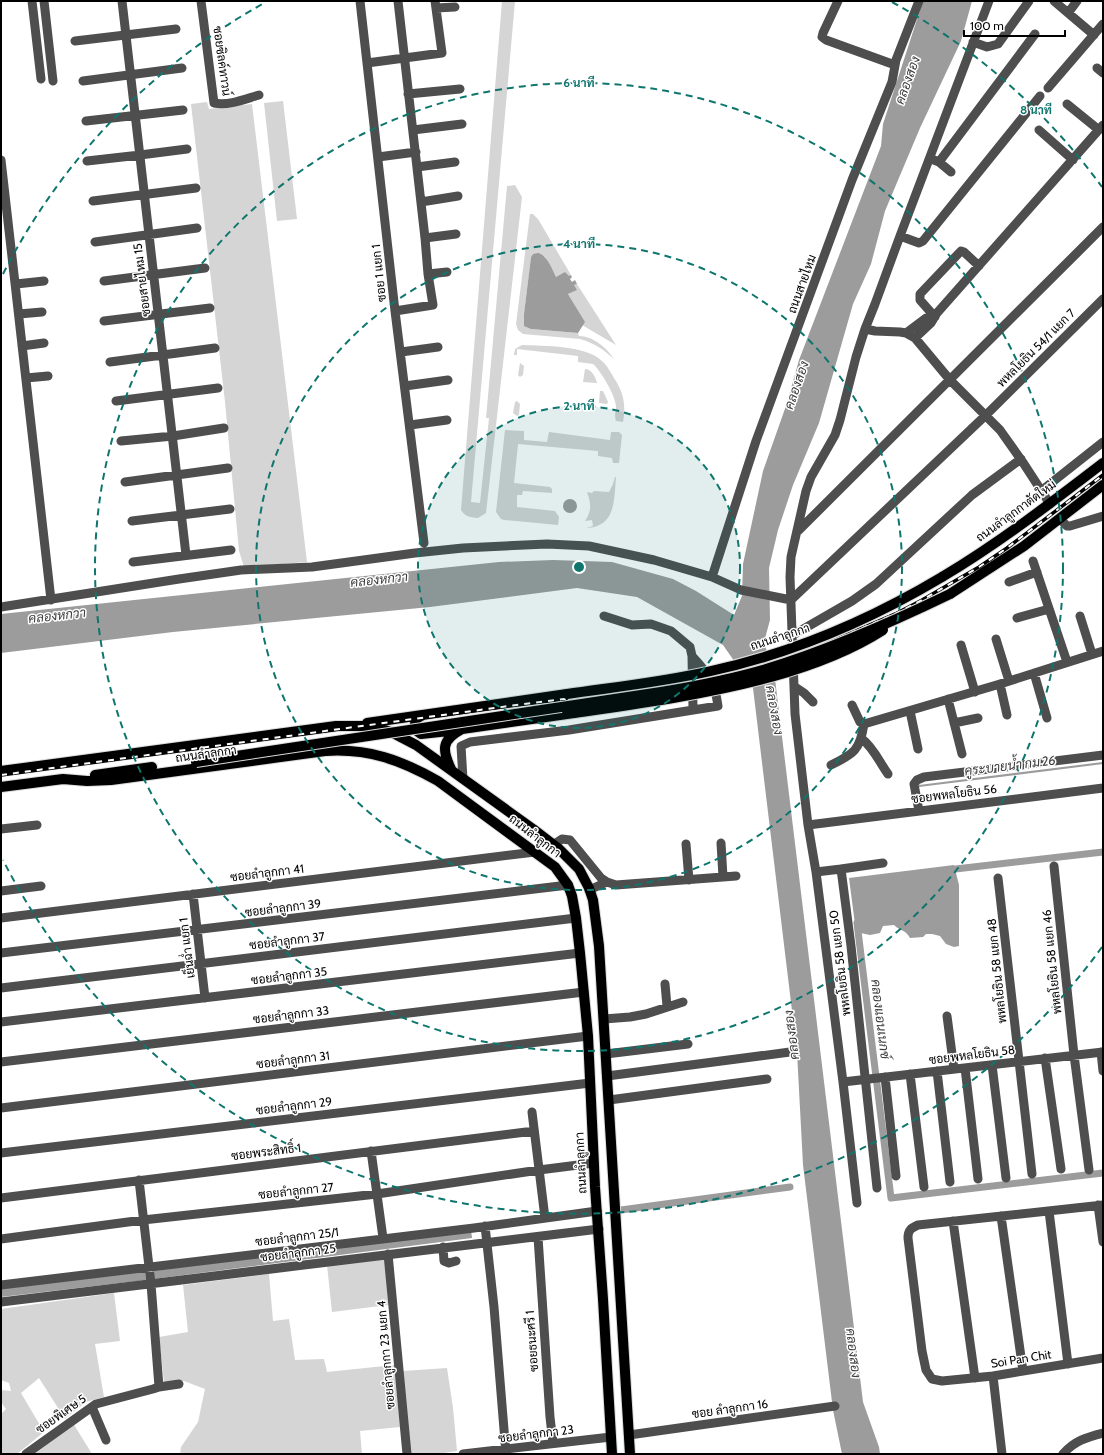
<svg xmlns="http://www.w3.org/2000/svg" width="1104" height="1455" font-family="Cabin,Sarabun,sans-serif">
<rect width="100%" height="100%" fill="#fff"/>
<path fill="#d5d5d5" d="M502 1H515L471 502 480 503 489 418H486L507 186 515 185 522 197 486 513 478 518C470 517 465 517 461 510Z
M283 101 297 219 277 221 264 103Z
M207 102 209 109 252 104 307 562 244 567 239 551 225 402 191 104Z
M530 214H533L538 219 571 275 569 276 556 277 545 257 533 254 531 257 524 314 531 329 578 333 579 336C593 336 607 348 614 359 603 349 594 343 580 339L523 334 518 330 516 324Z
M577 284 616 345 582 325 584 321 568 294 576 290 574 285Z
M522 345C544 346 586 345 602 361 607 365 611 373 614 378 624 393 626 405 623 422L616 421C614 416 616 411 616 406 615 395 601 371 593 364L578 362V356L517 349V355H514L515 349Z
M520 363 524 366 523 375 520 377 518 375Z
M585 369C591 369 596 377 597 383L583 382Z
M600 391H603L608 402 607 404 599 403Z
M517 401 520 404 519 415 517 416 513 413 515 402Z
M505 430 524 431V440L547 442 549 432 610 440 611 432H619L622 435 619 463H613L612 458 598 456V451L518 444 514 483 550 487 552 489V493L523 491 522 495H517V507L555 511 559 517 558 525 504 520 501 519 496 512Z
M615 477H616C614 500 616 527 586 528L593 526 592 520 585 521C592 511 591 503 587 492L592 493 594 491 609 492 613 484Z
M384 1258 386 1262 388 1305 332 1312 327 1265Z
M269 1274 273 1321 289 1319 295 1360 324 1359 327 1372 394 1365 400 1427 360 1431 362 1454H180L181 1447 198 1422 205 1389 184 1381 164 1382 159 1337 188 1332 183 1285Z
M114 1293 120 1341 95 1344 104 1397 86 1402 65 1419 39 1378 21 1393 44 1432 17 1454H1V1414L6 1409 1 1402V1390L11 1391 9 1383 1 1380V1309Z
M447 1368 453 1408 457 1451 437 1454H409L403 1371Z
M73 1423 92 1454H31Z"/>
<path fill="#9c9c9c" d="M923 1H972L961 41 920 128 885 211 871 264 853 304 819 423 793 485 778 530 769 568 770 620 764 642 775 679 863 1402 879 1447 880 1454H842L833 1410 803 1165 797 1052 753 688 723 645 637 597 577 588 430 607 173 632 1 653V614L499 562 553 560 612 562 673 579 696 591 734 615 742 596 743 564 763 471 787 403 799 360 881 146 883 124Z
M538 253C547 255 552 269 556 277L565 272 569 276 571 275 572 277 570 279 572 282 575 280 577 284 574 285 577 290 568 294 585 322 578 333 531 329 524 326V314L531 257 533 254Z
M563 506a7 7 0 1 1 14 0a7 7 0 1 1-14 0Z
M954 865 959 885V946L954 947 946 944 940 936 932 934H926L923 937 910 938C905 929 900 931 894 925L883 926 880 933 870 935 856 932 849 878Z
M471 1230 472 1238 153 1279 152 1269Z
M145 1270 146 1280 1 1297V1289Z"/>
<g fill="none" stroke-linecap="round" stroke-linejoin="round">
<path stroke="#9c9c9c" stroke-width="2" d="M919 786 1103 763"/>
<path stroke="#9c9c9c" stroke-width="7" d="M947 870 1103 852
M857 923 891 1198 1103 1173
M621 1210 790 1187"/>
<defs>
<path id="major" d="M942 577C999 543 1051 503 1103 463
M950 594 1024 546 1103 485
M423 715 416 719 415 724 417 731 421 734 458 730
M367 723 567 694
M451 769C442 750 441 740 462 729L567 714
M1 771 336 726H369L382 729 393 733 416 745 533 829 559 849 579 869 589 888 593 900 599 946 630 1454
M95 775 152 767
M1 787 63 779 87 781 111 780 325 751C368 748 401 760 438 781L555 867 568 885 572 896 576 918 580 953 588 1036 595 1187 603 1299 612 1454"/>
</defs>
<use href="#major" stroke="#dbdbdb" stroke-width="12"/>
<path stroke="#4e4e4e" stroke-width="9" d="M32 1 41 79
M44 1 53 81
M122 1 186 555
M201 1 214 103C229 106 245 99 259 95
M360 1 395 311 424 543
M838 1 823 33 822 37 826 40 895 65
M1054 1 1094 35
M436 8 455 7
M1068 13 1077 1
M75 41 176 29
M973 42 987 47 998 44 1029 1
M367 63 442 53 435 1
M1097 68 1103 73
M83 81 182 68
M1048 88 1103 24
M408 94 460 89
M1067 104 1099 130
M86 121 183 110
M413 130 462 124
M1039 130 1073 160
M378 157 416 152
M1 160 51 600
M934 160 939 162 951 172
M87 161 140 155 187 149
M939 162 1035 34
M417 167 455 162
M93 201 196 188
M421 202 458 196
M900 236 919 243 923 241 1040 96
M425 238 456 234
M95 242 197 228
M428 274 447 272
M104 281 205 268
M16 284 44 281
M395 311 433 305 428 274 425 238 398 1
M19 314 42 312
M935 317 920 300V294L961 251 964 252 979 266
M104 321 210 308
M865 329 875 331 900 332 906 333 915 338 950 380 1000 430 1022 461 1050 504
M906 333 926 318 937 313
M915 338 931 323 937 313 1103 125
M22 346 44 343
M401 352 438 347
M110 362 215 348
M26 378 48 376
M405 386 448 380
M116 401 218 388
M410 425 447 420
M121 441 173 436 224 428
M125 482 228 468
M1041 491 1103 442
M1060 519 1067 526H1070L1103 516
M132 521 230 509
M798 531 1103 227
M1033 561 1067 662
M133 562 231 550
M712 577 756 441 852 180 892 82 896 60 919 1
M1009 582 1037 572
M791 600 986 415 1103 299
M1 607 179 579 241 570 312 567 415 553 463 548 547 544 589 546 654 560 712 577 741 590 791 600
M604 616 632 625 651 624 671 631 690 647 692 656 693 709
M1080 616 1092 654
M1017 618 1049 609
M793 635 852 601 876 584 972 495 1021 459
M996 639 1009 681
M961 645 975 692
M1034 673 1047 718
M1000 684 1007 715
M795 687 804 693 813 702
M948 699 962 754
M852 705 860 722 864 724 1000 684 1103 651
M910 711 918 749
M954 723 978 718
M862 739C873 747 880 763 888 774
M831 765C854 754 860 750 864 724
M463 779 461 746 470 742 569 730 718 706C715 683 708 673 692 656
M919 811 914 784 917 780 924 777 1103 755
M808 825 1103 788
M1 829 37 825
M686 844 689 880
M553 845 562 839 570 840 601 878 607 882 616 885 723 877 721 843
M1054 866 1074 1055 1089 1170
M841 869 883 863
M816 872 841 869 851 946 877 1188
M723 877 736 876
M998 878 1032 1174
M589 890 607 882
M1 891 41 886
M193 894 205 998
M1 918 535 852
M1 953 568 885
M665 984 667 1006
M1 988 576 918
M947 1016 954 1069
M604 1019 630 1017 646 1014 683 1002
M1 1022 580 953
M1101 1052 1103 1071
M606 1054 688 1044
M1045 1058 1061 1169
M1 1062 584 992
M992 1065 1006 1178
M965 1068 978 1179
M937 1071 950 1182
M910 1074 924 1187
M607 1076 790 1052
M885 1077 896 1176
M843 1082 1103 1052
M609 1100 767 1079
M1 1108 588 1036
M532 1112 545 1218
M371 1151 383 1238
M1 1153 590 1083
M139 1180 151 1284 159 1387
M1 1198 534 1131
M857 1203 843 1082 816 872 808 825 795 714 790 577 791 557 806 491 811 477 835 435 840 420 856 357 865 329 875 304 900 236 989 1
M1098 1205 1103 1242
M1103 1205 918 1225C911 1228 908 1230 908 1238L922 1351 926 1370 932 1379 942 1381 993 1376 1103 1358
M1049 1211 1068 1364
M1001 1216 1023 1371
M953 1221 975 1378
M485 1226 494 1307 506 1454
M538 1237 550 1417 553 1443
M1 1239 143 1220 377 1194 539 1170 594 1163
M443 1247 444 1261 449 1263 456 1261
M388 1254 407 1454
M1 1285 474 1228 597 1211
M1 1302 599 1229
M993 1376 1002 1454
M92 1407 106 1440
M629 1435 835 1406
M26 1454 96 1404 153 1389 159 1387 179 1384
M463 1454 611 1437
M1063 1454C1074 1441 1087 1437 1103 1433"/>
<use href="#major" stroke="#000" stroke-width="10"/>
<defs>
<path id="rail" d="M1 775 509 706 667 686 749 669 823 645 897 613 922 600 979 567 1007 548 1103 475"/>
</defs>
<use href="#rail" stroke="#000" stroke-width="3.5"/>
<use href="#rail" stroke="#fff" stroke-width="2" stroke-dasharray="6" stroke-linecap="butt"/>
<defs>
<path id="major-bridge" d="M567 694C615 687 663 682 711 671 793 653 870 620 942 577
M567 714C636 704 704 695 771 677 810 666 849 652 883 630
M196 762 661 692C696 686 732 679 766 669 829 650 890 623 950 594"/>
</defs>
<use href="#major-bridge" stroke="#dbdbdb" stroke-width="12" stroke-linecap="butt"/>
<use href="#major-bridge" stroke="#000" stroke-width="10"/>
</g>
<circle cx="579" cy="567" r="161" fill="#0f766e" fill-opacity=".12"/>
<g fill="none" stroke="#0f766e" stroke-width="2" stroke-dasharray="7 5">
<circle cx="579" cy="567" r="161"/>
<circle cx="579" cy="567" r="323"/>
<circle cx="579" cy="567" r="484"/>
<path d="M1102 947A646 646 0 0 1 3 860M3 274A646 646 0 0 1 266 2M892 2A646 646 0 0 1 1102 187"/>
</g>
<g text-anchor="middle" stroke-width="3" stroke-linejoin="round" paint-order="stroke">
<g font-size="12" fill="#000" stroke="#fff">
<text transform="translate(222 61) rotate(82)" y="4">ซอยซิลค์ทาวน์</text>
<text transform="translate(379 273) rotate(-96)" y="4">ซอย 1 แยก 1</text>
<text transform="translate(142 280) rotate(-97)" y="4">ซอยสายไหม 15</text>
<text transform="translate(802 284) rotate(-70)" y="4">ถนนสายไหม</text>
<text transform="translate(1036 348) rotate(-45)" y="4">พหลโยธิน 54/1 แยก 7</text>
<text transform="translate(1016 511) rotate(-36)" y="4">ถนนลำลูกกาตัดใหม่</text>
<text transform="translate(780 637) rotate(-18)" y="4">ถนนลำลูกกา</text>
<text transform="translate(206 754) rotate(-8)" y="4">ถนนลำลูกกา</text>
<text transform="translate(954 794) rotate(-7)" y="4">ซอยพหลโยธิน 56</text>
<text transform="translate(535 836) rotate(38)" y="4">ถนนลำลูกกา</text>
<text transform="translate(267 873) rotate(-7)" y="4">ซอยลำลูกกา 41</text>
<text transform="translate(283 908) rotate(-7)" y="4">ซอยลำลูกกา 39</text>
<text transform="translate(287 941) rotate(-7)" y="4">ซอยลำลูกกา 37</text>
<text transform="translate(187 948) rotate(-97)" y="4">เย็นฉ่ำ แยก 1</text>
<text transform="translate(1052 962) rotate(-96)" y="4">พหลโยธิน 58 แยก 46</text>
<text transform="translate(840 963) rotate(-97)" y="4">พหลโยธิน 58 แยก 50</text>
<text transform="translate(997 971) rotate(-96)" y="4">พหลโยธิน 58 แยก 48</text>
<text transform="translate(289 976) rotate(-7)" y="4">ซอยลำลูกกา 35</text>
<text transform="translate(291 1015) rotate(-7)" y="4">ซอยลำลูกกา 33</text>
<text transform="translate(972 1055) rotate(-7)" y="4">ซอยพหลโยธิน 58</text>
<text transform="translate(293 1060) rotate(-7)" y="4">ซอยลำลูกกา 31</text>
<text transform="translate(294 1106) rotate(-7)" y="4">ซอยลำลูกกา 29</text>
<text transform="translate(266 1152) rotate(-7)" y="4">ซอยพระสิทธิ์ 1</text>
<text transform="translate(581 1163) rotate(-93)" y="4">ถนนลำลูกกา</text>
<text transform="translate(296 1191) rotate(-6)" y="4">ซอยลำลูกกา 27</text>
<text transform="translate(297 1237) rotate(-7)" y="4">ซอยลำลูกกา 25/1</text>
<text transform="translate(298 1253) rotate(-7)" y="4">ซอยลำลูกกา 25</text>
<text transform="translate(532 1341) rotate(-94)" y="4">ซอยธนะศรี 1</text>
<text transform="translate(386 1355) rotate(-95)" y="4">ซอยลำลูกกา 23 แยก 4</text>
<text transform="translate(1021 1359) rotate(-9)" y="4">Soi Pan Chit</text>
<text transform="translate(730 1409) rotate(-8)" y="4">ซอย ลำลูกกา 16</text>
<text transform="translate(61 1414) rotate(-35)" y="4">ซอยพิเศษ 5</text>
<text transform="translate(536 1434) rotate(-7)" y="4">ซอยลำลูกกา 23</text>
</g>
<g font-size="13" font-style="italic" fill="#3d3d3d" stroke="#fff">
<text transform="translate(907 80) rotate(-70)" y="5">คลองสอง</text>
<text transform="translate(796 385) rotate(-71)" y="5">คลองสอง</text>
<text transform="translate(379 579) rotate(-6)" y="5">คลองหกวา</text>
<text transform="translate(57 615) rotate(-6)" y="5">คลองหกวา</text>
<text transform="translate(775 710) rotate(80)" y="5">คลองสอง</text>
<text transform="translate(1010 765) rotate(-7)" y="5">คูระบายน้ำ กม.26</text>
<text transform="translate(881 1019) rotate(83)" y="5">คลองแอนเนกซ์</text>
<text transform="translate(791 1035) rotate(-97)" y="5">คลองสอง</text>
<text transform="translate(854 1353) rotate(83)" y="5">คลองสอง</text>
</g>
</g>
<circle cx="579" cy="567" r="6" fill="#0f766e" stroke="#fff" stroke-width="2"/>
<g font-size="12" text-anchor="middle" font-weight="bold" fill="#0f766e" stroke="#fff" stroke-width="3" stroke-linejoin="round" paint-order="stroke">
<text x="579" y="87">6 นาที</text>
<text x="1036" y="114">8 นาที</text>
<text x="579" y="248">4 นาที</text>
<text x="579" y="410">2 นาที</text>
</g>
<rect width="1104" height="1455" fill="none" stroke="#000000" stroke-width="4"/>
<path d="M964 30v6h101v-6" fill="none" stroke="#000000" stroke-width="2"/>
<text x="970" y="30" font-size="12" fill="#000000" stroke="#ffffff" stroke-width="3" paint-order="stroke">100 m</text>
</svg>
